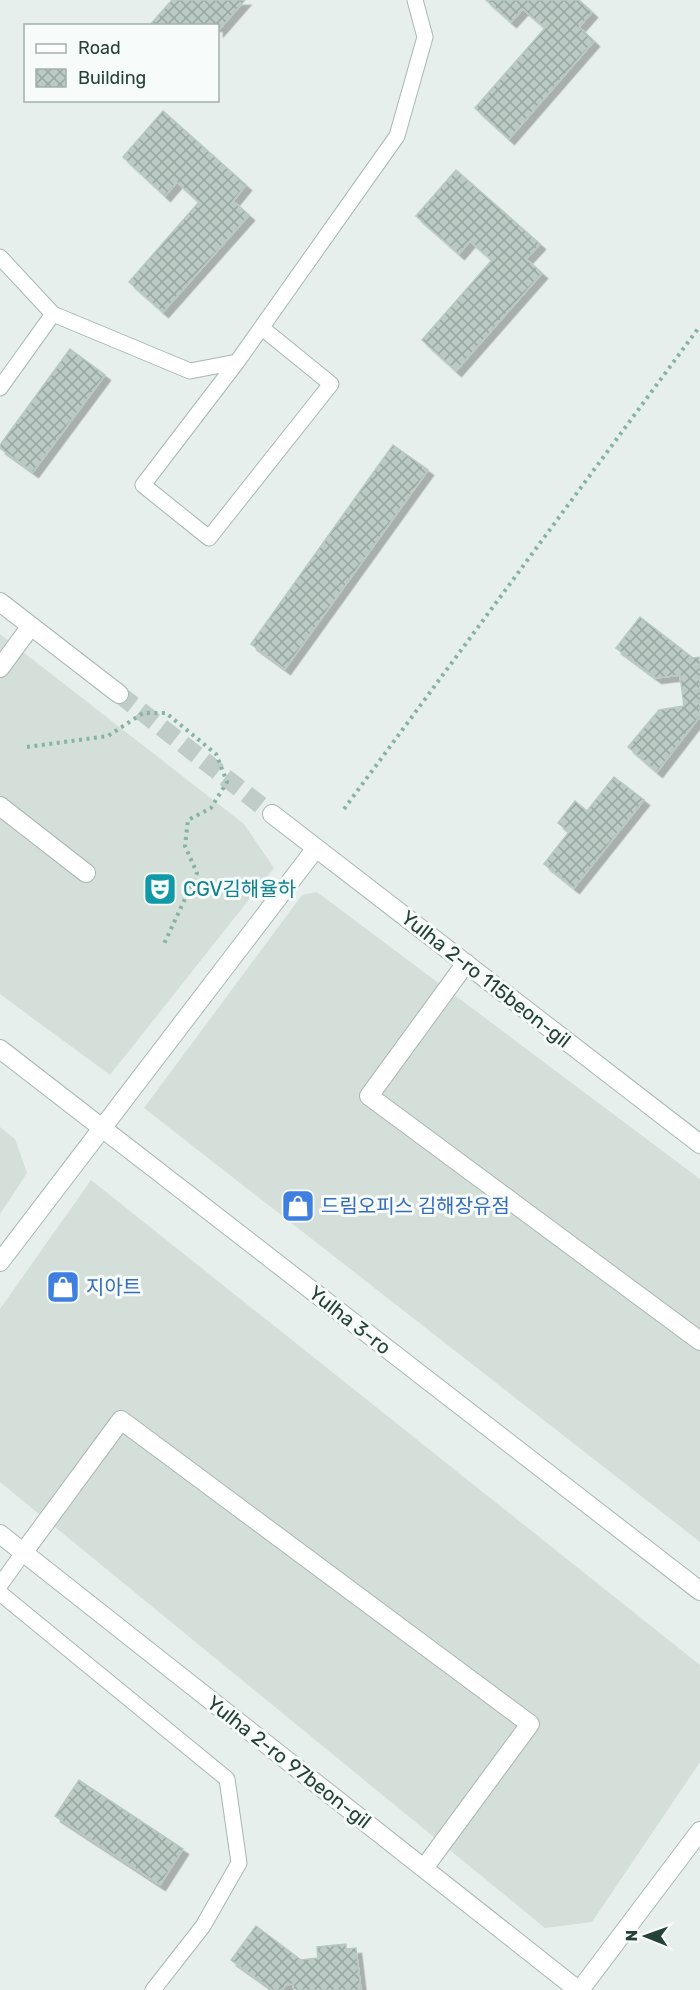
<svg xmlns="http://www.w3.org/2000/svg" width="700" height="1990" font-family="Rubik,'Noto Sans KR',sans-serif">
<defs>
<pattern id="building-cross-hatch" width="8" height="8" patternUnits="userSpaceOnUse" patternTransform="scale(1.5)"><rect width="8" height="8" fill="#bbcac4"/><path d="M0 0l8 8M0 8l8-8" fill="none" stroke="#98a6a0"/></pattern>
<filter id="shadow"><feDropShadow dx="5.5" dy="5.5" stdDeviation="0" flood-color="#0004"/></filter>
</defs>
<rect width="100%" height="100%" fill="#e6efeb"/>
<path fill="#d4dfda" d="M0 634 244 824 274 868 110 1075 0 994Z
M317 892 700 1179V1542L144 1108 302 895Z
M0 1127 15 1139 27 1173 0 1214Z
M91 1180 700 1665V1762L592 1922 545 1928 0 1482V1309Z"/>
<path fill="url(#building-cross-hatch)" stroke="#b8c9c2" stroke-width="1.5" filter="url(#shadow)" d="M172 0H245L218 31V26H149Z
M486 0H579L592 12 579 27 594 41 509 139 475 108 545 28 523 9 511 22Z
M163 111 246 185 233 201 249 215 163 312 129 282 199 202 177 182 165 196 123 157Z
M456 170 540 244 526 259 542 273 456 371 422 340 492 260 470 241 459 254 416 216Z
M70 349 105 375 33 472 0 448V445Z
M393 445 428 470 285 669 251 644Z
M640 617 693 658 700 657V716L657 772 628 747 659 710 684 706 680 675 656 678 616 648Z
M614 777 644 800 574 888 544 864 569 832 558 823 575 801 587 811Z
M79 1780 183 1849 160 1885 55 1816Z
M256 1926 301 1960 318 1958 317 1947 346 1944V1949L356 1948 361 1990H294L293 1984 286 1985 282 1990H273L231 1960Z"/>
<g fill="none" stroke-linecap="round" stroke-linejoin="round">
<path stroke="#bfccc8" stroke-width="18" stroke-dasharray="18 9" stroke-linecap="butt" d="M119 694 272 814"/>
<defs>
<path id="service" d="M0 257 53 314 190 371 237 362 397 136 425 37 415 0
M237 362 143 485 209 538 331 384 262 328
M0 388 53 314
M0 1585 23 1553
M0 1593 227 1779 239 1863 203 1926 153 1990"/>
<path id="minor" d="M0 602 119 694
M0 668 31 626
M0 806 86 873
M272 814 700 1144
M466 963 369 1096 700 1341
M0 1262 316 848
M0 1534 578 1990
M23 1553 121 1420 530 1724 424 1868"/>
<path id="tertiary" d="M0 1049 700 1591
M580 1990 700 1831"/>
</defs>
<use href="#service" stroke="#a8b8b2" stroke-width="17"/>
<use href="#minor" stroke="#a8b8b2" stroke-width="20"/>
<use href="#tertiary" stroke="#a8b8b2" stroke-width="20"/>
<path stroke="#86b3a5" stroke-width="4" stroke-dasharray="3 4.5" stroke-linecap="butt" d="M27 747 108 736 143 713H166L216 754 227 782 211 808 188 820 185 846 197 873 164 944
M344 809 700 326"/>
<use href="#service" stroke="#fff" stroke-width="15"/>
<use href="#minor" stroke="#fff" stroke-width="18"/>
<use href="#tertiary" stroke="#fff" stroke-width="18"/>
</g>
<defs>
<symbol id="theatre-square" viewBox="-11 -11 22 22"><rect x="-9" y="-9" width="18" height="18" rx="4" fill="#0f9aa8" stroke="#f7fbf9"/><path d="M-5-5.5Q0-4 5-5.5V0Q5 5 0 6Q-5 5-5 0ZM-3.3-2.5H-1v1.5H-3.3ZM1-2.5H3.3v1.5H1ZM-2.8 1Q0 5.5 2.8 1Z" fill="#fff"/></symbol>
<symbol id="shop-square" viewBox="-11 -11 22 22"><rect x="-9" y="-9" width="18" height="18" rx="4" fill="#3f7fe0" stroke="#f7fbf9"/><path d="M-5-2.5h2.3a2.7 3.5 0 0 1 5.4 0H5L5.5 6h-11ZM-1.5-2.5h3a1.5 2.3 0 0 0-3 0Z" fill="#fff"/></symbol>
</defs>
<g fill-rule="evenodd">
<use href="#theatre-square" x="141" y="870" width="38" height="38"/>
<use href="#shop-square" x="279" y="1187" width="38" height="38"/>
<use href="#shop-square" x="44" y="1268" width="38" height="38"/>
</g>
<g text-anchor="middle" stroke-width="6" stroke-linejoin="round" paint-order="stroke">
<g font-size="20" fill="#0d838f" stroke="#f7fbf9" text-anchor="start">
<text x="183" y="896">CGV김해율하</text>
</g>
<g font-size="20" fill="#24423a" stroke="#f7fbf9">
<text transform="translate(486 979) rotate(38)" y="7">Yulha 2-ro 115beon-gil</text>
<text transform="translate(350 1320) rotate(38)" y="7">Yulha 3-ro</text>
<text transform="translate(289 1762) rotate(38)" y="7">Yulha 2-ro 97beon-gil</text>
</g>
<g font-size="20" fill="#366cbe" stroke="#f7fbf9" text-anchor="start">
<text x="321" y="1213">드림오피스 김해장유점</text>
<text x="86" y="1294">지아트</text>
</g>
</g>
<rect x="24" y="24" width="195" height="78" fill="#f7fbf9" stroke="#a3b1ad" stroke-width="1.5"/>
<rect x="36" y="44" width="30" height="9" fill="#ffffff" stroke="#a3b1ad" stroke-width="1.5"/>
<text x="78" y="54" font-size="18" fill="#24423a">Road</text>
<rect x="36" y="69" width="30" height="18" fill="url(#building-cross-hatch)" stroke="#a3b1ad" stroke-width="1.5"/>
<text x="78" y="84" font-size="18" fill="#24423a">Building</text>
<g transform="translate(646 1936) rotate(271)" stroke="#f7fbf9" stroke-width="4.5" paint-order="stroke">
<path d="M0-4.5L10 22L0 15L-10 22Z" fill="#24423a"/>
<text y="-9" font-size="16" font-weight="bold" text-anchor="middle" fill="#24423a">N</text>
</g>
</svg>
